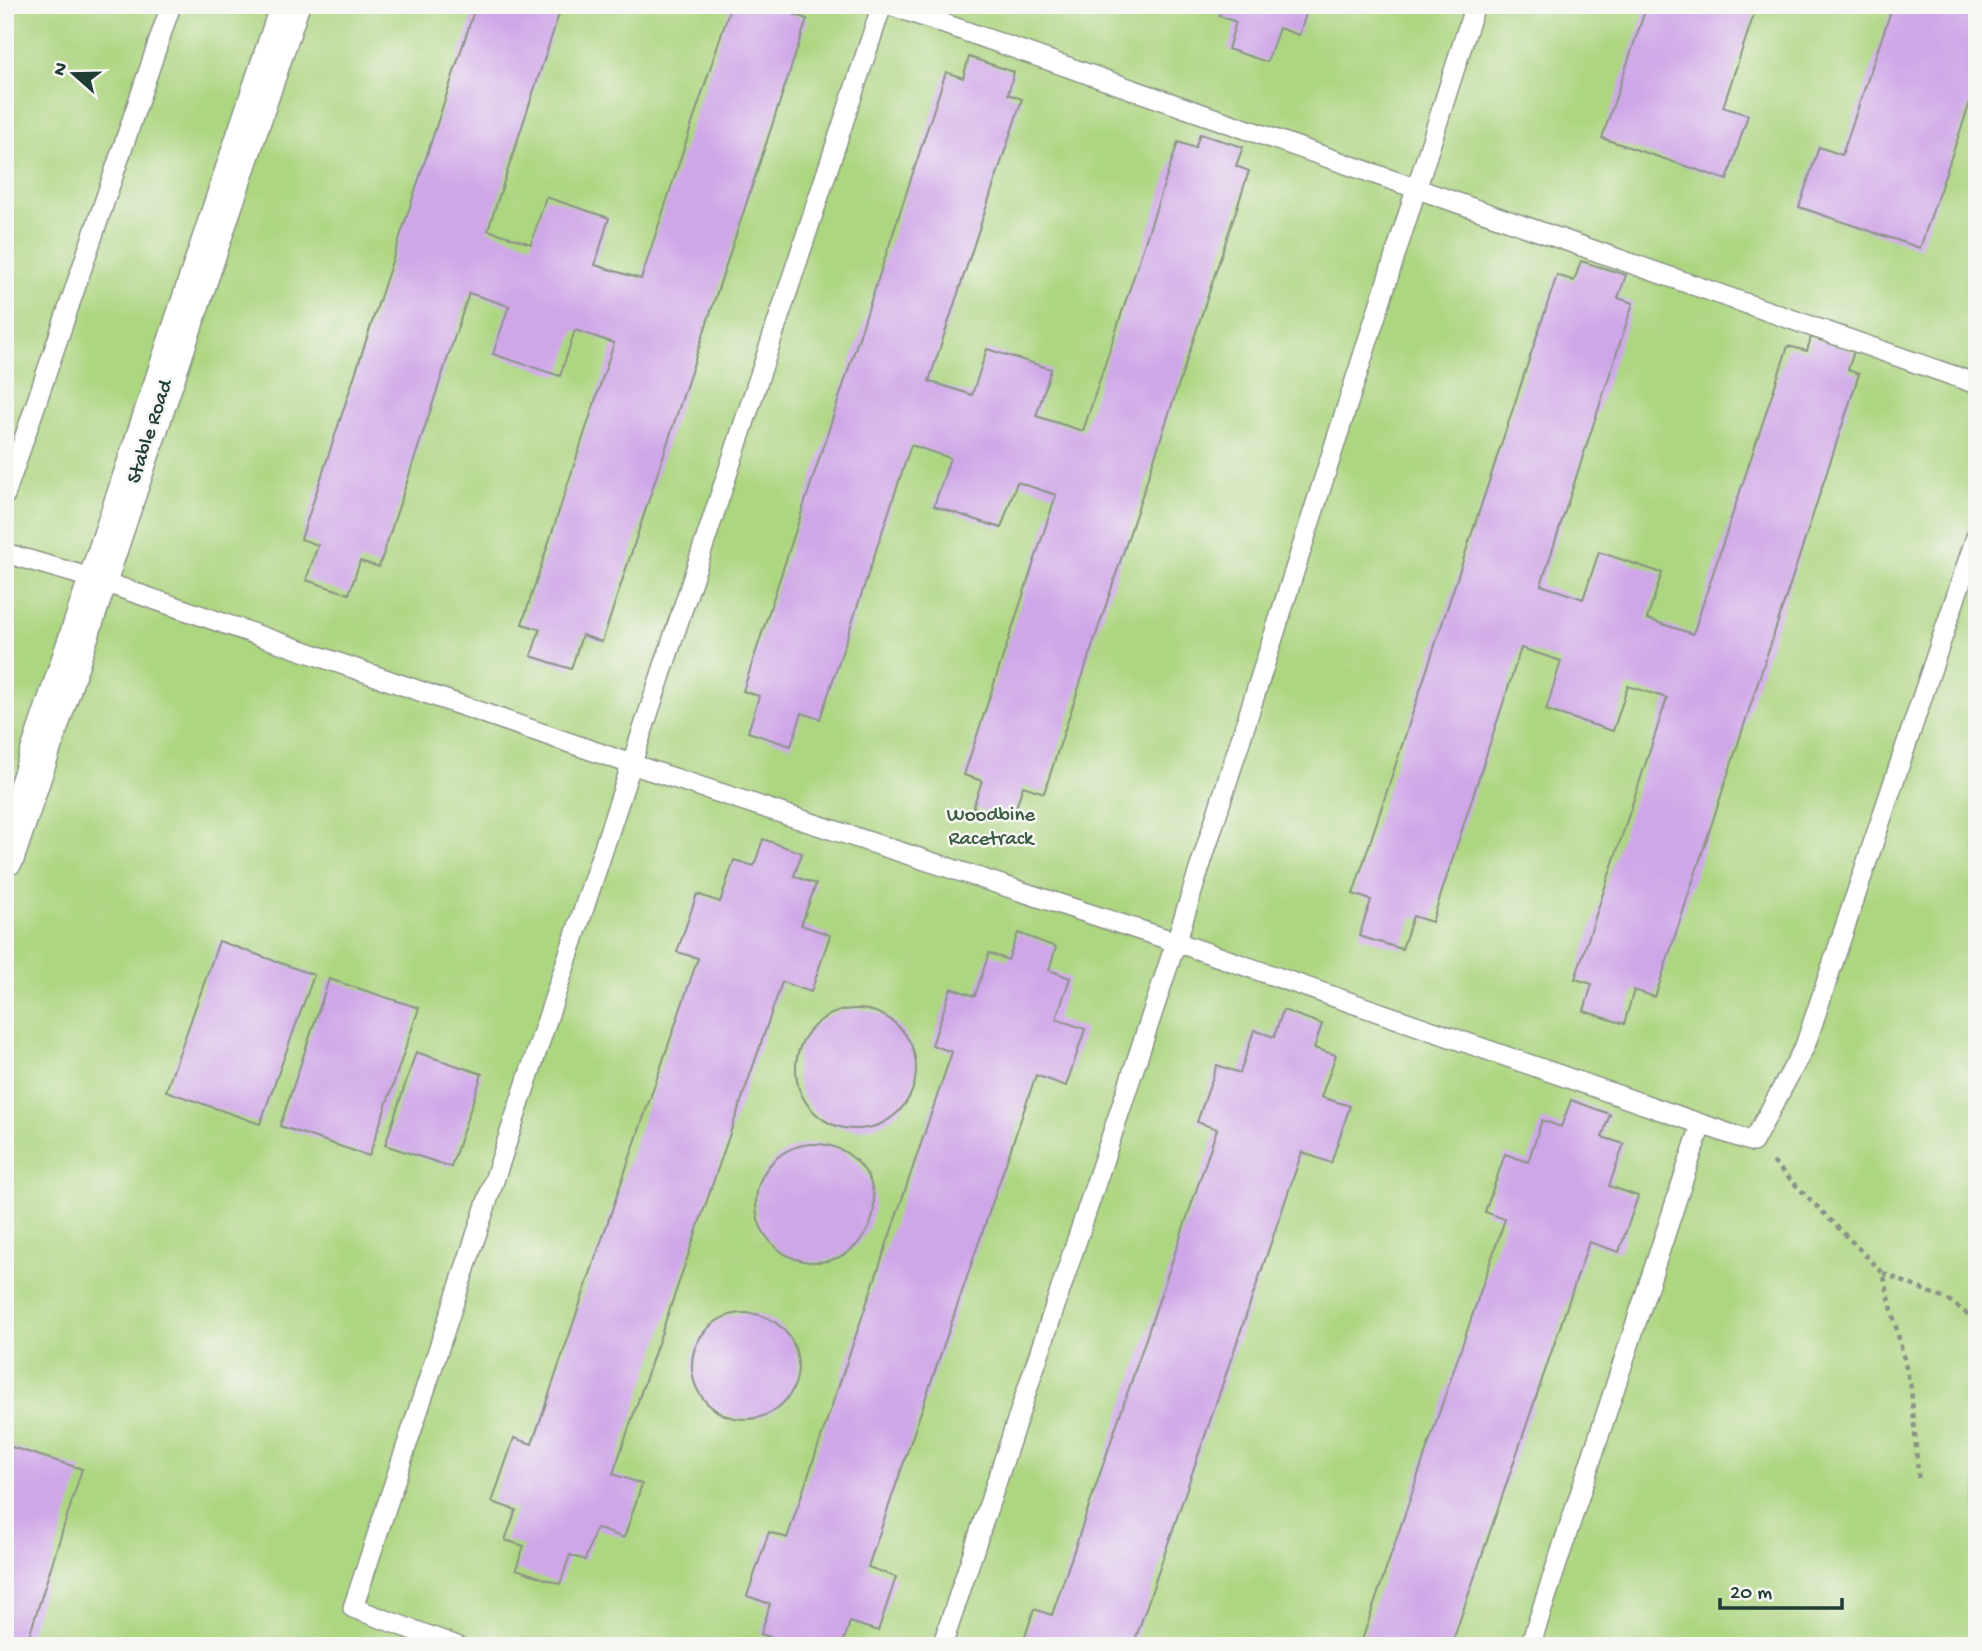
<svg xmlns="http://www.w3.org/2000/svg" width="1982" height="1651" font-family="'Gochi Hand',sans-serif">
<rect width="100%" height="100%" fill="#f6f6f2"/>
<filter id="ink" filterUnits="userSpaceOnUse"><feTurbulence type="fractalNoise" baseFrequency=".0143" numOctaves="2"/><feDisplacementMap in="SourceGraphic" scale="14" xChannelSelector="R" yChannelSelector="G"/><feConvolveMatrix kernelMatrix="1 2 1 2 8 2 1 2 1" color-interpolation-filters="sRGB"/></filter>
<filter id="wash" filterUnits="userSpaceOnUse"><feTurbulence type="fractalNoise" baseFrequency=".00686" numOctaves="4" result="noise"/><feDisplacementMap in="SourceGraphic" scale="28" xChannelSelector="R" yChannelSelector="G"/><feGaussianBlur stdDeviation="1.57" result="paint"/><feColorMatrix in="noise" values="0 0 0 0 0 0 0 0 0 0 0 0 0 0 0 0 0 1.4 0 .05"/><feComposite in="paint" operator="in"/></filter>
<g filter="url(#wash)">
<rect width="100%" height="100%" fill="#f5e9d8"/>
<path fill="#add681" stroke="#668a5a" stroke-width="2" d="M5 5H1977V1646H5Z"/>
<g id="blocks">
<path fill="#cfa6e8" d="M476 5H562L488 230 531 244 546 197 609 218 595 265 641 279 731 5H799L795 15 807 19 602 642 582 635 571 669 531 656 540 629 522 624 614 343 575 330 560 376 493 354 509 306 469 293 379 567 360 561 349 594 306 580 318 545 301 539Z
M1223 5H1309L1299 35 1279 28 1267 62 1228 49 1236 22 1219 16Z
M1647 5H1757L1723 107 1748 115 1727 180 1602 138Z
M1893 5H1977V82L1920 248 1799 207 1819 147 1842 155Z
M969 57 1014 72 1008 94 1022 99 929 381 972 395 987 349 1051 369 1036 416 1083 431 1178 142 1195 148 1200 134 1243 147 1236 166 1249 171 1044 793 1023 786 1012 820 973 807 982 781 964 775 1056 495 1017 482 1001 528 934 506 950 458 911 445 820 719 802 713 791 746 748 732 759 696 743 691 946 72 963 78Z
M1581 261 1626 275 1618 298 1633 303 1541 585 1583 599 1599 552 1662 573 1647 619 1693 634 1788 346 1807 351 1811 337 1854 351 1848 370 1859 374 1655 997 1634 990 1624 1024 1584 1011 1592 984 1575 979 1667 698 1628 686 1613 731 1546 710 1561 661 1521 648 1432 922 1413 916 1402 949 1359 936 1371 900 1353 894 1557 275 1574 281Z
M763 839 802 853 794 876 816 884 801 925 830 935 811 992 782 982 613 1474 642 1484 624 1538 596 1528 585 1560 570 1555 560 1584 516 1569 524 1546 505 1540 516 1510 492 1502 514 1438 532 1444 698 958 677 952 697 894 720 902 734 860 754 866Z
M1018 933 1056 947 1049 970 1070 978 1056 1019 1085 1029 1066 1086 1036 1075 868 1567 896 1577 878 1631 850 1622 842 1646H777L779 1640 761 1634 770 1604 747 1596 769 1532 787 1538 952 1052 932 1045 951 988 975 996 989 953 1008 960Z
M219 941 314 975 260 1124 166 1091Z
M329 979 419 1008 369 1156 280 1126Z
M796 1069a60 60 0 1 1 120 0a60 60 0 1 1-120 0Z
M1283 1010 1322 1024 1314 1048 1336 1055 1321 1097 1350 1106 1331 1163 1302 1152 1133 1646H1022L1034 1609 1052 1615 1217 1129 1197 1122 1217 1065 1240 1073 1254 1030 1274 1037Z
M416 1052 482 1074 451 1167 385 1145Z
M1571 1100 1610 1114 1602 1137 1624 1144 1609 1186 1638 1196 1619 1252 1589 1242 1451 1646H1360L1505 1219 1485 1212 1505 1154 1528 1162 1542 1120 1561 1127Z
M756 1203a59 59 0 1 1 118 0a59 59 0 1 1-118 0Z
M692 1366a53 53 0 1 1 106 0a53 53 0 1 1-106 0Z
M5 1445 82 1469 26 1646H5Z"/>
</g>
</g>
<g filter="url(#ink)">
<use href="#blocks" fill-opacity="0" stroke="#8a9386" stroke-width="2"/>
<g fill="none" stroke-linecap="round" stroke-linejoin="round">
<defs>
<path id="lane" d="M890 5 1977 384
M5 495 171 5
M5 553 98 580 631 764 1176 942 1753 1142 1805 1046 1977 534
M457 1646 353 1608 882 5
M942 1646 1176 942 1475 5
M1530 1646 1701 1125"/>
<path id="street" d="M5 857 290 5"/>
</defs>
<use href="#lane" stroke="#8a9386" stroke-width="22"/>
<use href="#street" stroke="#8a9386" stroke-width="41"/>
<path stroke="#8a9386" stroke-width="4.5" stroke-dasharray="5 5" stroke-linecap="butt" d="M1773 1162 1883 1273 1911 1388 1919 1483
M1883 1273 1950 1301 1977 1321"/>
<use href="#lane" stroke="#fff" stroke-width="19"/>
<use href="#street" stroke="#fff" stroke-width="38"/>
</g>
</g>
<g text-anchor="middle" stroke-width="5" stroke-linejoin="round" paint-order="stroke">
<g font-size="21" fill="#1f3d34" stroke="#f6f6f2">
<text transform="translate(148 431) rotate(-72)" y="7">Stable Road</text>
</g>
<g font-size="21" fill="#3b5c43" stroke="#f6f6f2">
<text x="991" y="820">Woodbine<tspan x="991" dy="24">Racetrack</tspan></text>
</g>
</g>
<rect width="1982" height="1651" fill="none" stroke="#f6f6f2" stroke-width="28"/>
<g transform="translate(74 74) rotate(290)" stroke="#f6f6f2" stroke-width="5" paint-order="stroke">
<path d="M0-5L12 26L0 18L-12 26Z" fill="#1f3d34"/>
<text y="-10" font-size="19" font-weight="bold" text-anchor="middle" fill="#1f3d34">N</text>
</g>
<path d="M1720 1598v10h122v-10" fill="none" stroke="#1f3d34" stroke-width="3.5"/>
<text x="1730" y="1598" font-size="21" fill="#1f3d34" stroke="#f6f6f2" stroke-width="5" paint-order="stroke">20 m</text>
</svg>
